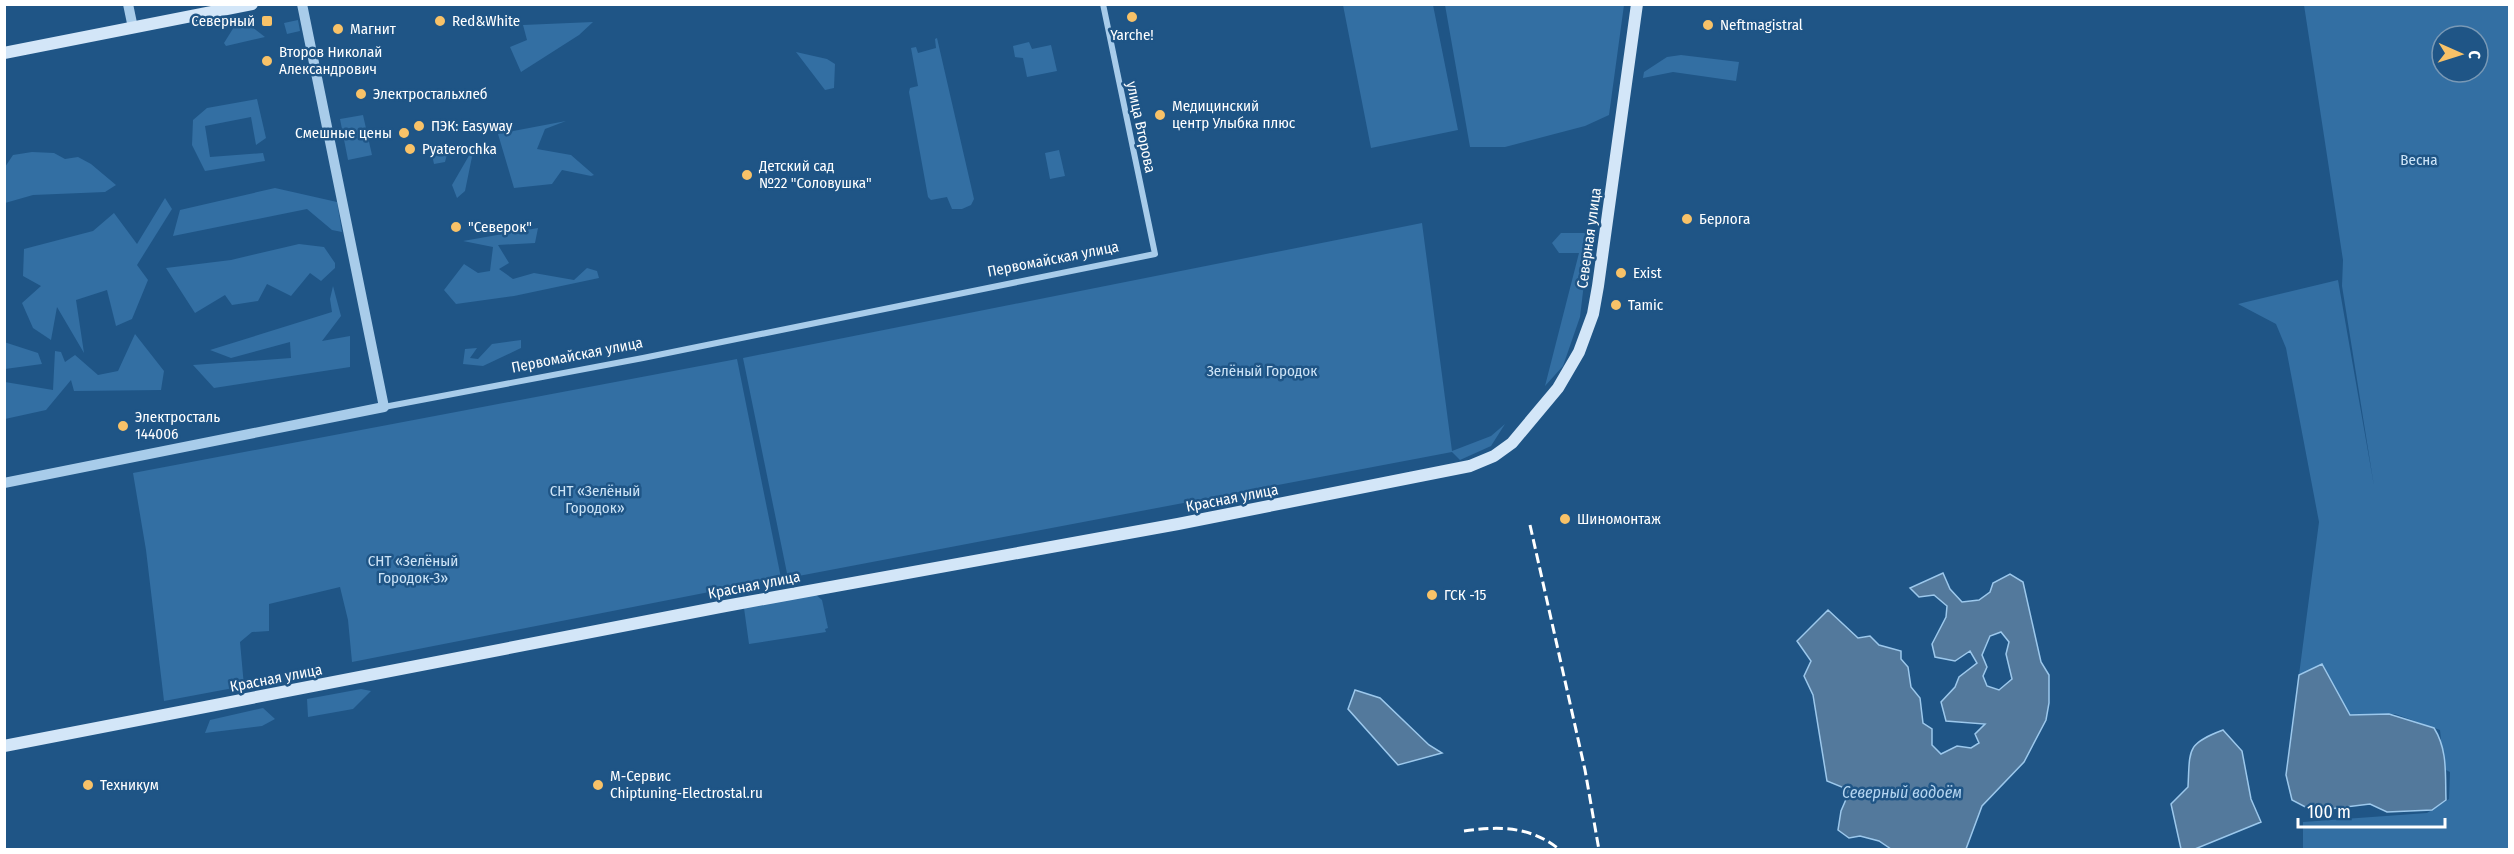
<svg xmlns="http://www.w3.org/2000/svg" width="2514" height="854" font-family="'Fira Sans Condensed',sans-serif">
<rect width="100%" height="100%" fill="#1f5586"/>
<path fill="#336fa3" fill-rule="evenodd" d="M1343 5H1433L1458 130 1371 148Z
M1445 5H1624L1609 115 1585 126 1505 147H1470Z
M2304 5H2509V849H2303V822L2427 813 2449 799 2450 772 2444 769 2440 730 2395 714 2350 715 2322 664 2299 675 2319 522 2286 348 2276 324 2238 304 2338 280 2374 486 2342 286 2343 260ZM2442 36H2478V72H2442Z
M298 20 300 31 287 34 284 23Z
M593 22 579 35 521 72 510 47 527 40 523 25Z
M248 24 265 37 226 46 224 43 234 27Z
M937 38 974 199 971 205 962 209H952L947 197 931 200 928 197 909 92 910 88 918 86 911 48 916 47 918 53 936 48 935 39Z
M1029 42 1032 49 1051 45 1057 71 1027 77 1023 58 1015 57 1013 46Z
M796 52 827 59 835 64 834 88 825 90Z
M1681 55 1739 62 1736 81 1673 72 1643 78 1644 72 1667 57Z
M257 99 266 138 256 145 251 117 205 126 210 157 263 153 265 161 205 171 192 145 193 120 207 108Z
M363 115 372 155 348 160 340 119Z
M566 121 545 129 537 149 571 155 594 175 591 176 562 170 552 184 514 188 498 134Z
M430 146 446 147 448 151 445 162 434 164Z
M474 147 465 191 457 198 452 185Z
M1059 150 1065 176 1050 179 1045 153Z
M32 152 54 153 65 159 78 157 91 164 116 185 105 192 33 195 5 203V167L13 155Z
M275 188 337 202 342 232 332 230 307 209 173 236 180 210Z
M165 198 172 209 137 265 148 280 132 319 116 326 107 290 76 300 84 353 57 307 51 340 33 328 22 303 41 286 23 276 24 249 93 231 114 213 137 244Z
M1422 223 1452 451 1491 436 1505 424 1491 446 1460 460 1452 452 788 578 743 358Z
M538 228 535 243 498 245 509 263 499 269 513 279 534 273 574 280 587 268 597 271 599 278 514 296 456 304 444 290 464 264 478 273 490 271 493 247 463 241Z
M1561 233H1590L1580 317 1563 366 1545 386 1579 253H1559L1552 243Z
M299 244 324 247 335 263V268L321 281 310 273 291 296 267 284 258 301 232 305 225 295 195 313 166 268 231 260Z
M333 286 341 316 322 341 350 336V367L214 388 193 365 291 358 290 342 231 358 210 350 332 312 330 299Z
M135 334 164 371 161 390 74 391 71 380 46 410 5 419V382L53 390 55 351 61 352 65 362 75 355 98 375 118 371Z
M521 340V348L483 366 463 364 465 349 477 348 470 358 478 359 492 344Z
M4 342 38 353 42 364 5 369Z
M737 359 781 578 352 662 348 620 340 587 269 604V631L252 632 240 642 244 686 164 701 146 550 133 473Z
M815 594 822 600 828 628 825 629 826 632 749 644 744 608Z
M361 689 371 691 353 709 308 717 307 699Z
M263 708 275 719 262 726 205 733 210 720Z"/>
<path fill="#53799c" stroke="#9cc8ec" stroke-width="1.5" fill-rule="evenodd" d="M1943 573 1950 589 1962 602 1979 600 1990 592 1993 583 2010 574 2023 582 2041 662 2049 675V703L2046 720 2024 762 1982 806 1966 849H1891L1879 841 1860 836 1849 838 1838 830 1841 811 1847 797 1842 787 1827 781 1813 695 1804 676 1811 661 1797 641 1828 610 1858 638 1870 636 1879 645 1901 651V659L1908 667 1911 687 1920 698 1923 723 1932 729V745L1941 754 1957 746 1971 748 1979 743 1975 734 1985 724 1946 721 1941 702 1955 687 1959 677 1977 663 1970 651 1955 661 1935 657 1932 644 1946 617 1947 606 1934 595 1919 597 1910 588ZM2001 632 2009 642 2006 654 2012 679 1999 690 1987 686 1983 676 1987 667 1982 655 1990 636Z
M2322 664 2350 715 2389 714 2434 728C2448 750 2445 775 2446 800L2432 810 2387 812 2370 804 2313 811 2292 800 2286 775 2299 675Z
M1355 690 1380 698 1429 745 1442 753 1398 765 1348 709Z
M2223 730 2242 751 2251 799 2261 822 2195 849H2181L2171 804 2188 787C2190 749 2186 744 2223 730Z"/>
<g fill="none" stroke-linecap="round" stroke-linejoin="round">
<path stroke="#a8ccea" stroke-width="6" d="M384 407 643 358 1155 254 1103 4"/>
<path stroke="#a8ccea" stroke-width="10" d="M128 4 133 28
M4 483 384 407 302 4"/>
<path stroke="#d3e6f8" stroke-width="12" d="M4 53 252 4
M4 746 720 607 1178 524 1470 466 1494 456 1512 443 1558 388 1579 352 1593 314 1598 286 1637 4"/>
<path stroke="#fff" stroke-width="3" stroke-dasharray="10 4.5" stroke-linecap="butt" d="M1530 525 1585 770 1599 850
M1464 831C1499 826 1531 826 1560 850"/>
</g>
<g fill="#f8c268" stroke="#1f5586" stroke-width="2">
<circle cx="1132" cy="17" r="6"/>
<rect x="261" y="15" width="12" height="12" rx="3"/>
<circle cx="440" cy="21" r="6"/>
<circle cx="1708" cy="25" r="6"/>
<circle cx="338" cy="29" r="6"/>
<circle cx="267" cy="61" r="6"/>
<circle cx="361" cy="94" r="6"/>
<circle cx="1160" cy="115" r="6"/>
<circle cx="419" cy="126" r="6"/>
<circle cx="404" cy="133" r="6"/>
<circle cx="410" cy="149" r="6"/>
<circle cx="747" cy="175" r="6"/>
<circle cx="1687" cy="219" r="6"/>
<circle cx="456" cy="227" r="6"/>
<circle cx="1621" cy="273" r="6"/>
<circle cx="1616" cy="305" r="6"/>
<circle cx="123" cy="426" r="6"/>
<circle cx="1565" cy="519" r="6"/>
<circle cx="1432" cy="595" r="6"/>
<circle cx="88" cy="785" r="6"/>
<circle cx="598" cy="785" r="6"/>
</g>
<g text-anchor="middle" stroke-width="5" stroke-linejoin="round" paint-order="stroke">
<g font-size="15" fill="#fff" stroke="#1f5586" text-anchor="start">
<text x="255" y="26" text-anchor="end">Северный</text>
<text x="452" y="26">Red&amp;White</text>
<text x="1720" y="30">Neftmagistral</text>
<text x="350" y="34">Магнит</text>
<text x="1132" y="40" text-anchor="middle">Yarche!</text>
<text x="279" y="57">Второв Николай<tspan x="279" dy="17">Александрович</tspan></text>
<text x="373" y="99">Электростальхлеб</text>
<text x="1172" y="111">Медицинский<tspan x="1172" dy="17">центр Улыбка плюс</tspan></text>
<text x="431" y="131">ПЭК: Easyway</text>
<text x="392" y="138" text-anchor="end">Смешные цены</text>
<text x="422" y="154">Pyaterochka</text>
<text x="759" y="171">Детский сад<tspan x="759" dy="17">№22 "Соловушка"</tspan></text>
<text x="1699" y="224">Берлога</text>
<text x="468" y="232">"Северок"</text>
<text x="1633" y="278">Exist</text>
<text x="1628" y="310">Tamic</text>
<text x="135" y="422">Электросталь<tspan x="135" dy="17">144006</tspan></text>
<text x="1577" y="524">Шиномонтаж</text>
<text x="1444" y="600">ГСК -15</text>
<text x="610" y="781">M-Сервис<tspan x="610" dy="17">Chiptuning-Electrostal.ru</tspan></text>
<text x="100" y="790">Техникум</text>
</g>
<g font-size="15" fill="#fff" stroke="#1f5586">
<text transform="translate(1141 127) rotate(78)" y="5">улица Второва</text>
<text transform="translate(1589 238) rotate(-82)" y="5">Северная улица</text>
<text transform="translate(1053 259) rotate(-11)" y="5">Первомайская улица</text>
<text transform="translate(577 355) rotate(-11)" y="5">Первомайская улица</text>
<text transform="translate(1232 498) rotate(-11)" y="5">Красная улица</text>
<text transform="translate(754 585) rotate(-11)" y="5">Красная улица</text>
<text transform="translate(276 678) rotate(-11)" y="5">Красная улица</text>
</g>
<g font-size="15" fill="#cde4f7" stroke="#1f5586">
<text x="2419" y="165">Весна</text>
<text x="1262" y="376">Зелёный Городок</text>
<text x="595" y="496">СНТ «Зелёный<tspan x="595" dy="17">Городок»</tspan></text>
<text x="413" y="566">СНТ «Зелёный<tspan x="413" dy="17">Городок-3»</tspan></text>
</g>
<g font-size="16" font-style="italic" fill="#b4d5f1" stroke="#1f5586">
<text x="1902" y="798">Северный водоём</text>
</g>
</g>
<rect width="2514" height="854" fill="none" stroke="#ffffff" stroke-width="12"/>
<g transform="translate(2460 54) rotate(93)"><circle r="28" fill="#1f5586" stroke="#7999b6" stroke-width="1.5"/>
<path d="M0-4.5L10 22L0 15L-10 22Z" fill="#f8c268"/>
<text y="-9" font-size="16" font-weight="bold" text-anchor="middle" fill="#ffffff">С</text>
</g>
<path d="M2298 818v9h147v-9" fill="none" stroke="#ffffff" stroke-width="3"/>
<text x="2307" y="818" font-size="18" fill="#ffffff" stroke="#1f5586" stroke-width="4.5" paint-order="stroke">100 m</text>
</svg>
